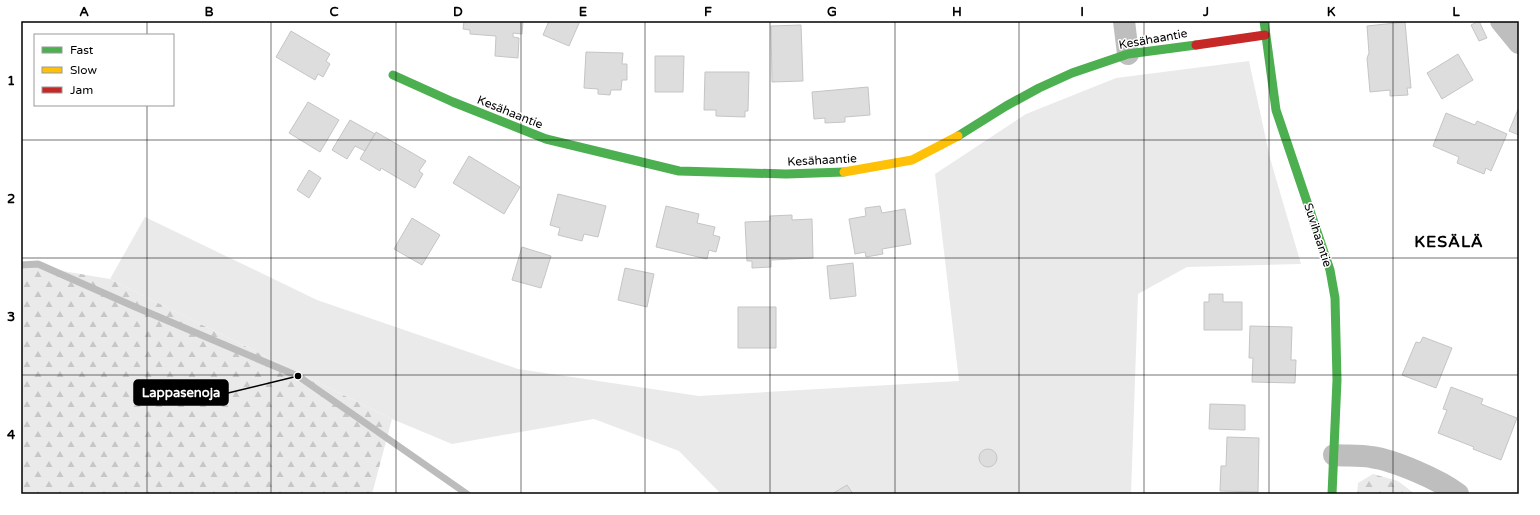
<svg xmlns="http://www.w3.org/2000/svg" width="1540" height="515" font-family="'Varela Round',sans-serif">
<defs>
<pattern id="forest-firs" width="22" height="20" patternUnits="userSpaceOnUse"><rect width="22" height="20" fill="#eaeaea"/><path d="M5 1l3.5 6h-7zM16 11l3.5 6h-7z" fill="#c7c7c7"/></pattern>
</defs>
<rect width="100%" height="100%" fill="#fff"/>
<path fill="url(#forest-firs)" d="M21 264 110 279 392 419 372 494H21Z
M1373 474 1398 481 1415 494H1357L1358 483Z"/>
<path fill="#eaeaea" d="M1249 61 1270 158 1301 264 1187 267 1138 294 1131 494H721L679 451 594 419 452 444 392 419 110 279 145 217 317 300 518 369 699 396 959 381 935 174 1026 114 1116 78Z"/>
<g fill="none" stroke-linecap="round" stroke-linejoin="round">
<path stroke="#bcbcbc" stroke-width="7" d="M21 265 38 264 133 306 298 376 467 494"/>
</g>
<path fill="#ddd" stroke="#c5c5c5" d="M464 21H523L522 34 513 33V37L519 38 518 58 495 56 496 36 470 34V30L463 29Z
M549 21H580L569 46 543 35Z
M1479 21 1487 38 1479 41 1471 25Z
M1405 22 1411 88H1407L1408 95 1390 96V90L1370 92 1367 58 1369 53 1367 26Z
M801 25 803 81 772 82 771 26Z
M291 31 330 54 326 61 330 64 323 77 318 74 315 80 276 57Z
M586 52 623 53 622 64H627V80H622L621 90H611L610 95 598 94V89L584 88Z
M1458 54 1473 80 1442 99 1427 73Z
M655 56H684L683 92H655Z
M705 72H749L748 111H745V117L716 116V110H704Z
M868 87 870 115 845 117V122L825 123V118L814 119 812 92Z
M308 102 339 120 320 152 289 133Z
M1519 107V135L1509 131Z
M1446 113 1475 125 1477 121 1507 134 1491 171 1486 168 1484 174 1457 163 1459 157 1433 146Z
M350 120 375 134 365 151 355 146 347 159 332 150Z
M376 132 426 161 419 171 423 174 415 188 381 168 380 171 360 159Z
M469 156 520 187 504 214 453 183Z
M309 170 321 178 309 198 297 190Z
M558 194 606 206 598 237 584 234 582 241 558 235 560 228 550 225Z
M666 206 699 214 697 223 715 227 713 235 720 237 716 252 709 250 707 259 656 247Z
M880 206 882 213 905 209 911 244 882 249 883 254 866 257 865 252 855 254 849 219 866 216 865 208Z
M792 215V220L812 219 813 258 771 260V267L752 268V261H747L745 222 770 221V216Z
M412 218 440 235 422 265 394 249Z
M522 247 551 256 541 288 512 280Z
M853 263 856 296 830 299 827 266Z
M625 268 654 274 647 307 618 300Z
M1209 294H1223V302H1242V330H1204V302H1209Z
M738 307H776V348H738Z
M1250 326 1292 327 1291 360H1296L1295 383 1252 382 1253 358H1249Z
M1423 337 1452 348 1436 388 1402 375 1416 342 1420 343Z
M1451 387 1483 399 1481 404 1517 418 1501 460 1473 449 1474 447 1438 433 1447 410 1443 409Z
M1210 404 1245 405V430L1209 429Z
M1227 437 1259 438 1258 492 1220 491 1221 466H1226Z
M979 458a9 9 0 1 1 18 0a9 9 0 1 1-18 0Z
M847 485 853 494H832Z"/>
<g fill="none" stroke-linecap="round" stroke-linejoin="round">
<path stroke="#bebebe" stroke-width="22" d="M1124 21 1128 54
M1501 21 1519 43
M1334 455C1346 456 1359 455 1371 457 1394 460 1440 480 1458 494"/>
<path stroke="#4caf50" stroke-width="9" d="M1264 21 1276 110 1330 270 1335 298 1337 380 1332 494
M393 75 453 102 546 139 679 171 786 174 844 172
M958 136 1006 106 1039 88 1072 73 1128 54 1196 45"/>
<path stroke="#ffc107" stroke-width="9" d="M844 172 912 160 958 136"/>
<path stroke="#c62828" stroke-width="9" d="M1196 45 1265 35"/>
</g>
<path fill="none" stroke="#000" stroke-width="1" stroke-opacity="0.55" d="M147 21V35M271 21V494M396 21V494M521 21V494M645 21V494M770 21V494M895 21V494M1019 21V494M1144 21V494M1269 21V494M1393 21V494M147 105V494M21 140H1519M21 258H1519M21 375H1519"/>
<g text-anchor="middle" stroke-width="3" stroke-linejoin="round" paint-order="stroke">
<g font-size="12" fill="#000" stroke="#fff">
<text transform="translate(1153 39) rotate(-10)" y="4">Kesähaantie</text>
<text transform="translate(510 112) rotate(22)" y="4">Kesähaantie</text>
<text transform="translate(822 160) rotate(-3)" y="4">Kesähaantie</text>
<text transform="translate(1318 235) rotate(72)" y="4">Suvihaantie</text>
</g>
<g font-size="16" font-weight="bold" letter-spacing="1" fill="#000" stroke="#fff">
<text x="1449" y="247">KESÄLÄ</text>
</g>
</g>
<path fill="none" stroke="#000" stroke-width="1.5" d="M298 376L228 393"/>
<circle fill="#000" stroke="#fff" stroke-width="1.5" cx="298" cy="376" r="4"/>
<rect fill="#000" stroke="#000" stroke-width="1.5" x="134" y="380" width="94" height="25" rx="4"/>
<g font-size="13" text-anchor="middle" font-weight="bold" fill="#fff">
<text x="181" y="397">Lappasenoja</text>
</g>
<rect width="1540" height="515" fill="none" stroke="#ffffff" stroke-width="44"/>
<rect x="34" y="34" width="140" height="72" fill="#ffffff" stroke="#999999"/>
<rect x="42" y="47" width="20" height="6" fill="#4caf50" stroke="#999999"/>
<text x="70" y="54" font-size="12" fill="#000000">Fast</text>
<rect x="42" y="67" width="20" height="6" fill="#ffc107" stroke="#999999"/>
<text x="70" y="74" font-size="12" fill="#000000">Slow</text>
<rect x="42" y="87" width="20" height="6" fill="#c62828" stroke="#999999"/>
<text x="70" y="94" font-size="12" fill="#000000">Jam</text>
<rect x="22" y="22" width="1496" height="471" fill="none" stroke="#000" stroke-width="1.5"/>
<g font-size="13" text-anchor="middle" font-weight="bold" fill="#000">
<text x="84" y="16">A</text>
<text x="209" y="16">B</text>
<text x="334" y="16">C</text>
<text x="458" y="16">D</text>
<text x="583" y="16">E</text>
<text x="708" y="16">F</text>
<text x="832" y="16">G</text>
<text x="957" y="16">H</text>
<text x="1082" y="16">I</text>
<text x="1206" y="16">J</text>
<text x="1331" y="16">K</text>
<text x="1456" y="16">L</text>
<text x="11" y="85">1</text>
<text x="11" y="203">2</text>
<text x="11" y="321">3</text>
<text x="11" y="439">4</text>
</g>
</svg>
